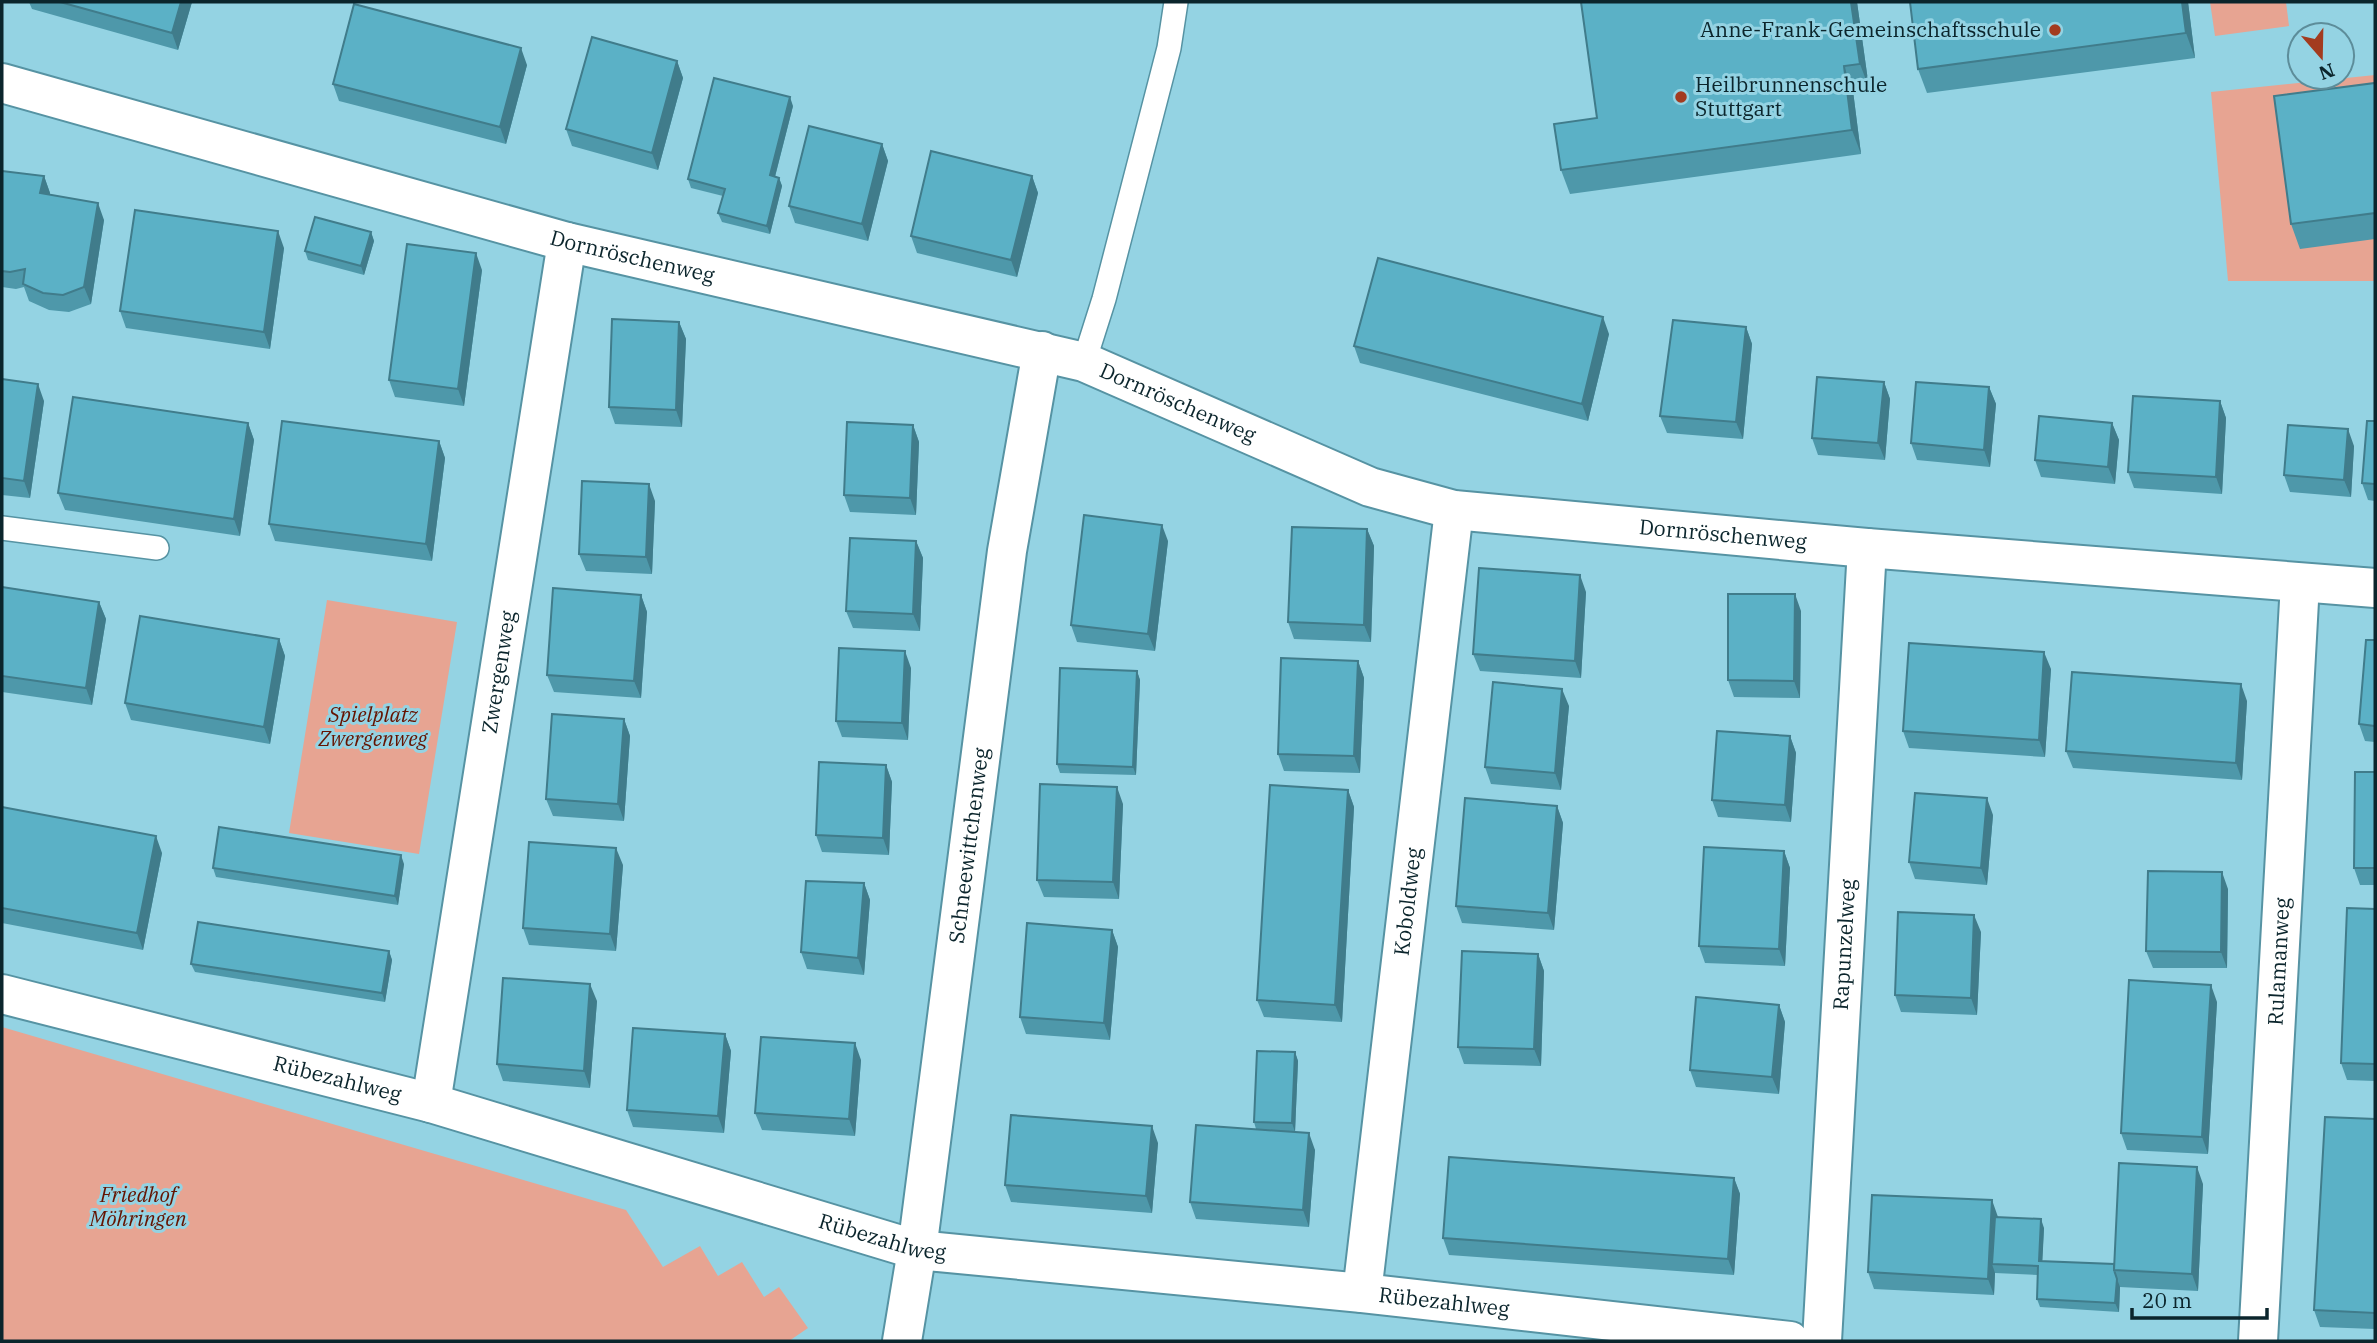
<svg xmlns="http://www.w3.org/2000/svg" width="2377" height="1343" font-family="'IBM Plex Serif',serif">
<rect width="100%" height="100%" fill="#94d3e3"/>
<path fill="#e7a492" d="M2210 2H2286L2289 26 2215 36Z
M2375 75V281H2228L2211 92Z
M327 600 457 622 419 854 289 833Z
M2 1027 626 1210 663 1267 700 1246 718 1276 742 1262 764 1297 779 1287 808 1328 789 1341H2Z"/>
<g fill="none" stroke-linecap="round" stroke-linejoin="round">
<defs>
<path id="lane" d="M1084 362 1104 299 1169 48 1176 2
M2 528 157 548"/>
<g id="street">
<path id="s1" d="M2 83 567 242 1084 362 1370 487 1454 510 1867 548 2375 588"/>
<path id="s2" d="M2 994 431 1103 917 1250 1362 1293 1790 1341"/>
<path id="s3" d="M431 1103 567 242"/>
<path id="s4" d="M1362 1293 1454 510"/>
<path id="s5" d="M902 1341 917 1250 1007 551 1042 351"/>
<path id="s6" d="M1822 1341 1867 548"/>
<path id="s7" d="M2258 1341 2300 583"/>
</g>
</defs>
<use href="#lane" stroke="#5693a3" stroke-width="26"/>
<use href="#street" stroke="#5693a3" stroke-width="42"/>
<use href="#lane" stroke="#fff" stroke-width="23"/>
<use href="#street" stroke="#fff" stroke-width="38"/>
</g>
<path fill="#4e98aa" d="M29 2H192L178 50 32 9Z
M1581 2H1857L1869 88 1853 91 1861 154 1570 194 1561 170 1597 118Z
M2188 2 2195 58 1927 93 1918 69Z
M677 61 683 78 658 170 572 146 566 129Z
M527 65 506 144 339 101 333 84Z
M2375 83V239L2300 249 2291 224Z
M793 106 775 177 779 178 782 186 770 234 722 222 718 213 723 196 691 188 688 179Z
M882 144 888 161 868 241 795 223 789 206Z
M2 171 44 176 50 193V195L104 220 91 304 69 312 49 310 29 301 24 287 16 289 2 287Z
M1032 176 1038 193 1017 277 917 253 911 236Z
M371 232 374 241 364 275 308 260 305 251Z
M284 248 270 349 126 328 120 311Z
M482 270 464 406 395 397 389 380Z
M679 322 686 339 682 427 615 424 609 407Z
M1746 327 1752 344 1743 439 1667 433 1660 416Z
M1609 334 1588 421 1360 363 1354 346Z
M2 379 44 401 30 498 2 495Z
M1884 382 1890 399 1885 460 1818 455 1812 438Z
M1989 387 1996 404 1990 467 1917 460 1911 443Z
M2220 401 2226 418 2222 494 2134 488 2128 472Z
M2375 421V501L2368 500 2362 483Z
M248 423 254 440 240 536 65 510 58 493Z
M2112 423 2119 440 2115 484 2041 477 2035 460Z
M913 425 919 442 916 515 850 512 844 495Z
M439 441 445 458 432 561 275 541 269 524Z
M2354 446 2351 497 2290 492 2284 475Z
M655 501 652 574 586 571 579 554Z
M1367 529 1374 546 1371 642 1294 639 1288 622Z
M916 541 923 558 920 631 853 628 846 611Z
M1168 541 1155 651 1077 642 1071 625Z
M2 587 99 602 106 619 92 705 2 692Z
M1586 592 1581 678 1480 671 1473 654Z
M641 595 647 612 641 698 554 692 547 675Z
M1801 611 1800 698 1734 697 1728 680Z
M279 639 285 656 270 744 131 720 125 703Z
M2375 640V742L2365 741 2359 724Z
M1358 661 1364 678 1360 773 1284 771 1278 754Z
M911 668 908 740 842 737 836 721Z
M2051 669 2045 757 1909 748 1903 731Z
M1137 671 1140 680 1136 775 1060 773 1057 764Z
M2247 701 2242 780 2073 768 2066 751Z
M1569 706 1561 790 1491 784 1485 767Z
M624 719 630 736 624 821 553 816 546 799Z
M1790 736 1796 753 1791 822 1718 817 1712 800Z
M886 765 892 782 889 855 822 852 816 835Z
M2375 772V885H2360L2354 868Z
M1348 790 1354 807 1342 1022 1264 1017 1257 1000Z
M1123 804 1119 899 1044 897 1037 880Z
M1557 806 1563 823 1554 930 1462 923 1456 906Z
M2 807 162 853 143 950 2 923Z
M1993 815 1987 885 1915 879 1909 862Z
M1784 851 1790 868 1785 966 1705 963 1699 946Z
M404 864 398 905 216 877 213 868Z
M623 865 616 951 529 945 523 928Z
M864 883 870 900 864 975 807 969 801 952Z
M2228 889 2227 968H2153L2146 951Z
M2375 909V1081L2347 1080 2341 1063Z
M1112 930 1118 947 1110 1040 1026 1034 1020 1017Z
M1981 932 1977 1015 1901 1012 1895 995Z
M389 951 392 960 385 1002 195 972 191 964Z
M1538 954 1544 971 1541 1066 1464 1064 1458 1047Z
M597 1001 590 1088 503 1081 497 1064Z
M2217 1002 2208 1154 2127 1150 2121 1133Z
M1779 1005 1785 1022 1779 1094 1696 1087 1690 1070Z
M725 1034 731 1051 724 1133 633 1127 627 1110Z
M1295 1052 1298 1061 1295 1132 1315 1150 1309 1227 1196 1219 1190 1202 1256 1129 1254 1122Z
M861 1060 855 1136 762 1130 755 1113Z
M2375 1119V1329L2320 1327 2314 1310Z
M1158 1143 1152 1213 1011 1202 1005 1185Z
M1734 1178 1740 1194 1734 1275 1449 1255 1443 1238Z
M2203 1184 2198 1291 2120 1287 2119 1312 2040 1307 2037 1299 2038 1275 1995 1273 1994 1295 1874 1289 1868 1272 1998 1217 2044 1228 2042 1261 2114 1265Z"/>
<path fill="#407c8b" d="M181 2H192L178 50 172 33Z
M1851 2H1857L1869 88 1860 64Z
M2182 2H2188L2195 58 2186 33Z
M521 48 527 65 506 144 500 127Z
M677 61 683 78 658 170 652 153Z
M1844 66 1853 91 1861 154 1852 130Z
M790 97 793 106 773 184 770 175Z
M882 144 888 161 868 241 862 224Z
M44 176 50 193 46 210 40 193Z
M1032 176 1038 193 1017 277 1011 260Z
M779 178 782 186 770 234 767 226Z
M98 203 104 220 91 304 84 287Z
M278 231 284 248 270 349 264 332Z
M371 232 374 241 364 275 361 266Z
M476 253 482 270 464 406 458 389Z
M1603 317 1609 334 1588 421 1582 404Z
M679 322 686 339 682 427 676 410Z
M1746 327 1752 344 1743 439 1736 422Z
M1884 382 1890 399 1885 460 1878 443Z
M38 384 44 401 30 498 24 481Z
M1989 387 1996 404 1990 467 1984 450Z
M2220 401 2226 418 2222 494 2216 477Z
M248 423 254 440 240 536 234 519Z
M2112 423 2119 440 2115 484 2108 467Z
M913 425 919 442 916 515 910 498Z
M2348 429 2354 446 2351 497 2344 480Z
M439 441 445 458 432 561 426 544Z
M649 484 655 501 652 574 646 557Z
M1162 525 1168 541 1155 651 1148 634Z
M1367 529 1374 546 1371 642 1364 625Z
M916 541 923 558 920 631 913 614Z
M1580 575 1586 592 1581 678 1575 661Z
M1795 594 1801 611 1800 698 1794 681Z
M641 595 647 612 641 698 634 681Z
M99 602 106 619 92 705 86 688Z
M279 639 285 656 270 744 264 727Z
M905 651 911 668 908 740 902 723Z
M2044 652 2051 669 2045 757 2039 740Z
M1358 661 1364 678 1360 773 1354 756Z
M1137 671 1140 680 1136 775 1133 767Z
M2241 684 2247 701 2242 780 2236 763Z
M1562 689 1569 706 1561 790 1555 773Z
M624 719 630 736 624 821 618 804Z
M1790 736 1796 753 1791 822 1785 805Z
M886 765 892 782 889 855 883 838Z
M1117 787 1123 804 1119 899 1113 882Z
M1348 790 1354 807 1342 1022 1335 1005Z
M1987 798 1993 815 1987 885 1981 868Z
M1557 806 1563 823 1554 930 1548 913Z
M156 836 162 853 143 950 137 933Z
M616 848 623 865 616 951 610 934Z
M1784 851 1790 868 1785 966 1779 949Z
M401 855 404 864 398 905 395 896Z
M2222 872 2228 889 2227 968 2221 952Z
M864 883 870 900 864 975 858 958Z
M1974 915 1981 932 1977 1015 1971 998Z
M1112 930 1118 947 1110 1040 1104 1023Z
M389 951 392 960 385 1002 382 993Z
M1538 954 1544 971 1541 1066 1534 1049Z
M590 984 597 1001 590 1088 584 1071Z
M2211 985 2217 1002 2208 1154 2202 1137Z
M1779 1005 1785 1022 1779 1094 1772 1077Z
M725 1034 731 1051 724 1133 718 1116Z
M855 1043 861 1060 855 1136 849 1119Z
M1295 1052 1298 1061 1295 1132 1292 1123Z
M1152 1126 1158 1143 1152 1213 1146 1196Z
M1309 1133 1315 1150 1309 1227 1303 1210Z
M2197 1167 2203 1184 2198 1291 2192 1274Z
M1734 1178 1740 1194 1734 1275 1728 1259Z
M1992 1200 1998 1217 1992 1264 1995 1273 1994 1295 1988 1279Z
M2041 1219 2044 1228 2042 1269 2039 1261Z
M2117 1279 2120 1287 2119 1312 2115 1303Z"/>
<path fill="#5bb1c6" stroke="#407c8b" stroke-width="2" d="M60 2H181L172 33Z
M1581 2H1851L1860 64 1844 66 1852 130 1561 170 1554 124 1597 118Z
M1910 2H2182L2186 33 1918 69Z
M354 4 521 48 500 127 333 84Z
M592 37 677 61 652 153 566 129Z
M714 78 790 97 770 175 779 178 767 226 718 213 725 189 688 179Z
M2375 83V213L2291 224 2274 96Z
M809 126 882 144 862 224 789 206Z
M931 151 1032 176 1011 260 911 236Z
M2 171 44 176 40 193 98 203 84 287 63 295 43 293 23 284 25 269 10 272 2 271Z
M135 210 278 231 264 332 120 311Z
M315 217 371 232 361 266 305 251Z
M407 244 476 253 458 389 389 380Z
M1378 258 1603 317 1582 404 1354 346Z
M612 319 679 322 676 410 609 407Z
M1673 320 1746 327 1736 422 1660 416Z
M1817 377 1884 382 1878 443 1812 438Z
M2 379 38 384 24 481 2 478Z
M1916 382 1989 387 1984 450 1911 443Z
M2133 396 2220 401 2216 477 2128 472Z
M73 397 248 423 234 519 58 493Z
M2039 416 2112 423 2108 467 2035 460Z
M282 421 439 441 426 544 269 524Z
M2367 421H2375V484L2362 483Z
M847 422 913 425 910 498 844 495Z
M2288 425 2348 429 2344 480 2284 475Z
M582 481 649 484 646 557 579 554Z
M1084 515 1162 525 1148 634 1071 625Z
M1292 527 1367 529 1364 625 1288 622Z
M850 538 916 541 913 614 846 611Z
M1479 568 1580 575 1575 661 1473 654Z
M2 587 99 602 86 688 2 676Z
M553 588 641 595 634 681 547 675Z
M1728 594H1795L1794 681 1728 680Z
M140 616 279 639 264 727 125 703Z
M2366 640H2375V726L2359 724Z
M1909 643 2044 652 2039 740 1903 731Z
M839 648 905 651 902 723 836 721Z
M1281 658 1358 661 1354 756 1278 754Z
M1060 668 1137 671 1133 767 1057 764Z
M2072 672 2241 684 2236 763 2066 751Z
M1493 682 1562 689 1555 773 1485 767Z
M552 714 624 719 618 804 546 799Z
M1717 731 1790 736 1785 805 1712 800Z
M819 762 886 765 883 838 816 835Z
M2355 772H2375V868H2354Z
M1040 784 1117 787 1113 882 1037 880Z
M1270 785 1348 790 1335 1005 1257 1000Z
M1915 793 1987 798 1981 868 1909 862Z
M1465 798 1557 806 1548 913 1456 906Z
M2 807 156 836 137 933 2 908Z
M219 827 401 855 395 896 213 868Z
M529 842 616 848 610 934 523 928Z
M1704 847 1784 851 1779 949 1699 946Z
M2148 871 2222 872 2221 952 2146 951Z
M806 881 864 883 858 958 801 952Z
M2347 908 2375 909V1064L2341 1063Z
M1898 912 1974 915 1971 998 1895 995Z
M198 922 389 951 382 993 191 964Z
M1027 923 1112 930 1104 1023 1020 1017Z
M1462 951 1538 954 1534 1049 1458 1047Z
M503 978 590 984 584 1071 497 1064Z
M2129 980 2211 985 2202 1137 2121 1133Z
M1696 997 1779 1005 1772 1077 1690 1070Z
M633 1028 725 1034 718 1116 627 1110Z
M761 1037 855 1043 849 1119 755 1113Z
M1257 1051 1295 1052 1292 1123 1254 1122Z
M1011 1115 1152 1126 1146 1196 1005 1185Z
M2325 1117 2375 1119V1313L2314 1310Z
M1196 1125 1309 1133 1303 1210 1190 1202Z
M1449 1157 1734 1178 1728 1259 1443 1238Z
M2119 1163 2197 1167 2192 1274 2114 1270Z
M1872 1195 1992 1200 1988 1279 1868 1272Z
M1995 1217 2041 1219 2039 1261 2114 1264V1270L2117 1279 2115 1303 2037 1299 2038 1266 1992 1264Z"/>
<g fill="#a33b1f" stroke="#94d3e3" stroke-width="2.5">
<circle cx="2055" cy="30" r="7"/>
<circle cx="1681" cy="97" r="7"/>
</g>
<g text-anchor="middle" stroke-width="6" stroke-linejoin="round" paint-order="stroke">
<g font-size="21" fill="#0b252c" stroke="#94d3e3" text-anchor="end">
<text x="2041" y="37">Anne-Frank-Gemeinschaftsschule</text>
<text x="1695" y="92" text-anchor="start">Heilbrunnenschule<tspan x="1695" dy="24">Stuttgart</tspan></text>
</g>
<g font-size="21" fill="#0b252c" stroke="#94d3e3">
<text dy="7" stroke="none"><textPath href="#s1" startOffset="654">Dornröschenweg</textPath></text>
<text dy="7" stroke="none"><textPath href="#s1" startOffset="1220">Dornröschenweg</textPath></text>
<text dy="7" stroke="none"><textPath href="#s1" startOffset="1787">Dornröschenweg</textPath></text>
<text dy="7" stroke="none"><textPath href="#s3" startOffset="436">Zwergenweg</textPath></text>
<text dy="7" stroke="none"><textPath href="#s5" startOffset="500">Schneewittchenweg</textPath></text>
<text dy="7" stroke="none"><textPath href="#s4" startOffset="394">Koboldweg</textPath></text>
<text dy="7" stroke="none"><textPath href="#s6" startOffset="397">Rapunzelweg</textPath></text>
<text dy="7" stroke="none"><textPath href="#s7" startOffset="380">Rulamanweg</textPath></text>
<text dy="7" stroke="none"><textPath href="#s2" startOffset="346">Rübezahlweg</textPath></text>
<text dy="7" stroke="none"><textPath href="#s2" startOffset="914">Rübezahlweg</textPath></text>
<text dy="7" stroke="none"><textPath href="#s2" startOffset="1480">Rübezahlweg</textPath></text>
</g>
<g font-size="21" font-style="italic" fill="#651300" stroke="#94d3e3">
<text x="373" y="722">Spielplatz<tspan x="373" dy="24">Zwergenweg</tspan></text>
<text x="138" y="1202">Friedhof<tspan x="138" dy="24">Möhringen</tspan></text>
</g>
</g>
<rect width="2377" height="1343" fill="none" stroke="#0b252c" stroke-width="7"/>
<g transform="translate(2321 56) rotate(160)"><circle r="33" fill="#94d3e3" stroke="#5d8d9a" stroke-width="2"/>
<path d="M0-5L12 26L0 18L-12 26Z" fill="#a33b1f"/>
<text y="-10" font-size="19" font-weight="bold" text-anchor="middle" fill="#0b252c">N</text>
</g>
<path d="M2132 1308v10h135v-10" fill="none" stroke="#0b252c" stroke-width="3.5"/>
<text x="2142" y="1308" font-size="21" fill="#0b252c" stroke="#94d3e3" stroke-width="5" paint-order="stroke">20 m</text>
</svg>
